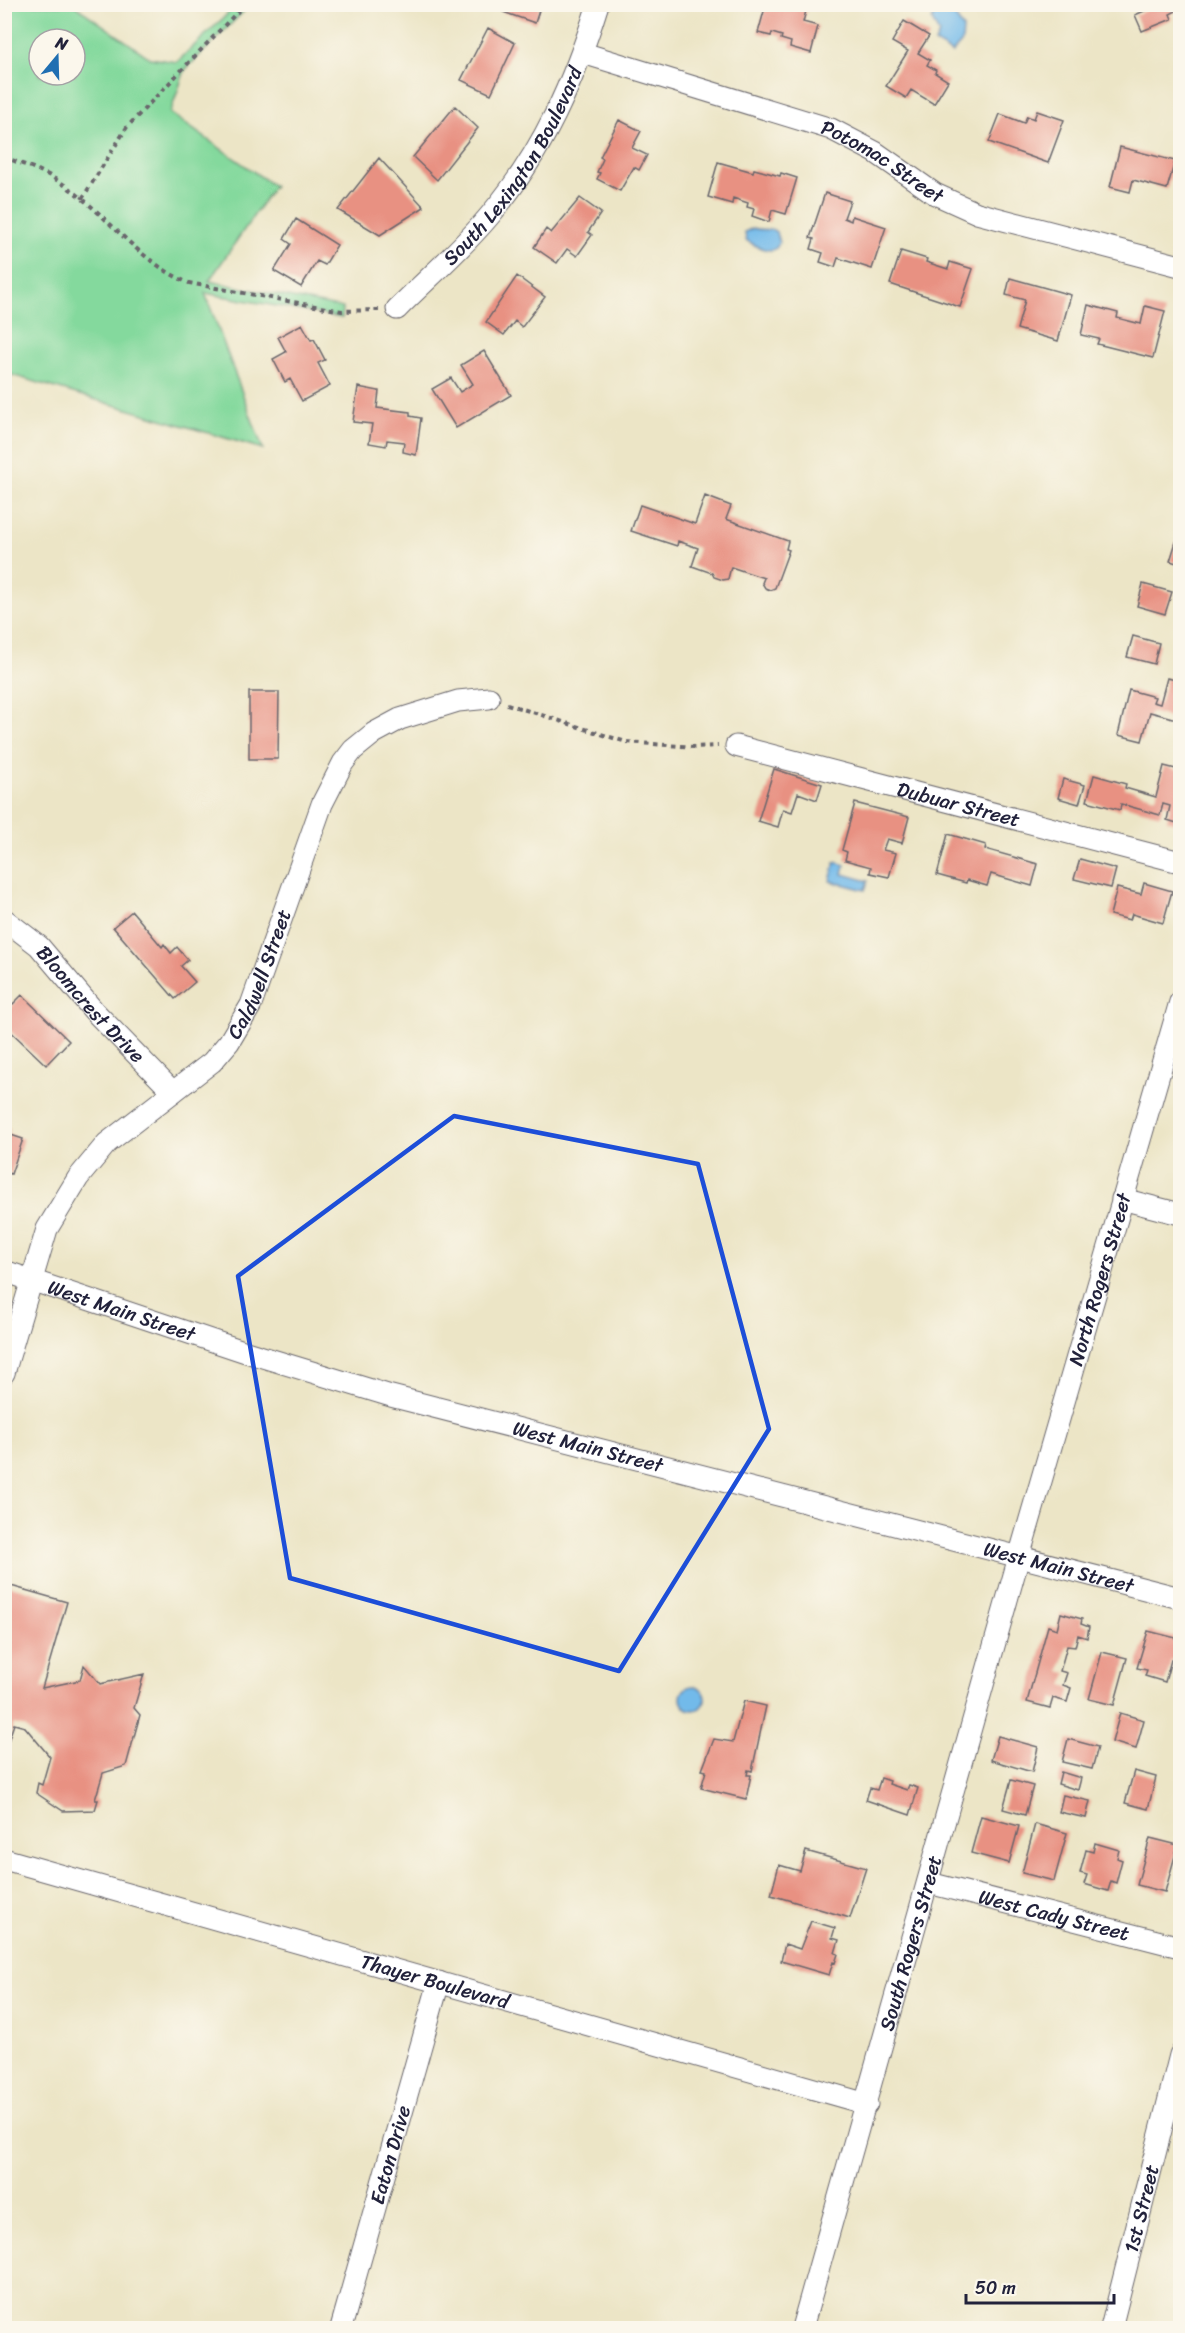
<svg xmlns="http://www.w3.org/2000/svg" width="1185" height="2333" font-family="Sriracha,sans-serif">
<rect width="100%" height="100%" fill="#fbf7ec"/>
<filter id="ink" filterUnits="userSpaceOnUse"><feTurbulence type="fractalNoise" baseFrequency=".0167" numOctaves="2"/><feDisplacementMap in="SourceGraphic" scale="12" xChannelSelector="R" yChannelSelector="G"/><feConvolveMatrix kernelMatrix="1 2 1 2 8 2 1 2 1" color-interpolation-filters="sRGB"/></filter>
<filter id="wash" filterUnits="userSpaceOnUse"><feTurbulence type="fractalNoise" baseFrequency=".008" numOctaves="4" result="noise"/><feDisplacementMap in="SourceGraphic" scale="24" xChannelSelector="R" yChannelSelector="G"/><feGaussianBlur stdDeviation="1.35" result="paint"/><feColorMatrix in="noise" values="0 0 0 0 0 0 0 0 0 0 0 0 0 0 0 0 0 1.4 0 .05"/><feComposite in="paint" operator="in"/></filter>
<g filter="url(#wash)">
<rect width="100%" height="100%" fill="#ece5c6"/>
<path fill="#84d99d" stroke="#537e6c" stroke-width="1.5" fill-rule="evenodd" d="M4 5H74L150 58 177 62 237 5H250L185 70 170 113 274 186 209 281 343 308 342 318 205 293 263 449 5 373ZM39 39H75V75H39Z"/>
<path fill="#72baea" stroke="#4a6e92" stroke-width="1.5" d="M942 8 954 15 963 28 962 42 952 53 935 43 939 34 932 20 936 11Z
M753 228C760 231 772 228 776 232 778 234 779 239 779 241 777 259 754 245 746 240L745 232Z
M835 862 845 865 843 874 868 881 865 890 830 881Z
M681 1698a12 12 0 1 1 24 0a12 12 0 1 1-24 0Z"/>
<g id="blocks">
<path fill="#e89182" d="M506 4H541L535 23 503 12Z
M766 4H780L806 11 803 22 818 26 811 53 790 47 791 42 781 39 782 36 772 33 771 36 758 33Z
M1148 4H1180V9L1170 14 1172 19 1142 31 1135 15 1149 9Z
M904 21 929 36 918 53 930 60 927 65 936 70 935 73 948 81 934 104 911 90 906 98 886 86 908 51 892 42Z
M488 28 515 43 491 94 461 80Z
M455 106 478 128 437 180 413 157Z
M1037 111 1064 120 1048 163 989 142 1000 114 1024 123 1027 116 1034 119Z
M619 120 641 131 632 148 647 155 639 170 634 167 620 191 597 179 600 173 597 172 603 159 600 157Z
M1120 147 1175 161 1167 189 1133 180 1130 192 1110 187Z
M379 158 424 207 380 235 338 210Z
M718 162 753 172 754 169 780 176 781 173 797 178 786 214 772 210 769 222 752 216 754 209 747 207 748 203 733 198 732 204 708 197Z
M825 193 850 201 844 218 851 221 852 216 886 227 872 269 838 258 835 267 820 262 823 253 811 249 814 239 810 238Z
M580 198 601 213 588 232 592 235 577 256 567 249 557 263 534 247 546 229 551 233Z
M296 219 337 245 325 265 317 261 301 287 274 271 291 244 284 239Z
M901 251 927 259 926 262 948 269 950 262 973 269 960 307 890 284Z
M517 276 545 297 522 327 515 321 504 335 486 322Z
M1010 278 1071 295 1058 341 1017 329 1025 300 1006 295Z
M1088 305 1118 313 1117 318 1141 324 1145 306 1165 311 1153 358 1097 344 1099 339 1081 335Z
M302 324 311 340 314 339 325 360 318 363 330 386 302 401 290 379 285 382 273 359 286 352 278 337Z
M484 351 511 395 456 428 432 389 451 378 460 392 473 384 461 365Z
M358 387 379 391 377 408 410 412V416L421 418 416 455 403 452 404 442 387 440 386 446 369 443 372 424 353 422Z
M705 496 731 506 726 519 788 541 786 549 789 550 775 588 770 590 765 588 762 583 764 578 731 567 728 579 723 580 714 577 712 573 692 566 698 548 678 541 677 546 631 531 640 505 695 524Z
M1176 542 1180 543V564L1170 561Z
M1143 584 1172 592 1165 614 1137 606Z
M1133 636 1159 643 1154 664 1127 657Z
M1167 678 1180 681V720L1150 712 1142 741 1118 735 1129 690 1155 697 1153 702 1160 704Z
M249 692H279L278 759H249Z
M1164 766 1180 770V824L1167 820 1170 806 1163 804 1160 815 1121 804 1120 810 1087 801 1094 775 1126 784 1125 788 1156 797Z
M774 769 822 784 817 800 798 793 792 812 783 809 778 827 758 821Z
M1063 779 1085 785 1079 804 1058 798Z
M855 803 909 817 902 843 887 839 883 850 896 853 889 877 870 873 871 867 845 860 847 852 842 850Z
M948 834 986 845 985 849 1038 864 1032 886 991 874 987 886 967 880 966 883 937 875Z
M1080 859 1116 869 1111 888 1074 879Z
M1144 883 1172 891 1163 923 1132 914 1130 920 1110 915 1117 888 1141 894Z
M132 911 162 947 164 944 171 953 177 947 188 960 181 966 195 982 175 999 113 927Z
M22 995 69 1041 46 1065 4 1025V1013Z
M4 1126 10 1128 8 1134 23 1139 11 1174 4 1172Z
M4 1584 67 1602 42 1688 80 1680 84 1665 100 1684 144 1674 134 1708 140 1715 126 1766 103 1773 95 1800H98L95 1810 63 1811 36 1793 38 1783 42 1785 50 1757 25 1727 14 1724 4 1753Z
M1061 1613 1082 1619 1081 1624 1089 1627 1087 1638 1078 1635 1075 1647 1067 1646 1060 1671 1067 1673 1063 1685 1071 1688 1067 1702 1053 1698 1050 1708 1027 1702 1048 1626 1057 1629Z
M1148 1631 1180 1639V1663L1171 1660 1165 1682 1145 1676 1147 1670 1137 1668Z
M1102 1652 1127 1658 1114 1705 1089 1699Z
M744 1701 766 1706 752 1771 748 1770 747 1775H751L746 1799 701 1788 706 1771 702 1770 714 1739 733 1742Z
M1120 1713 1144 1720 1136 1749 1112 1742Z
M998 1736 1038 1747 1032 1772 991 1760Z
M1068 1739 1098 1747 1092 1769 1062 1762Z
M1134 1771 1156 1777 1148 1809 1125 1803Z
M1061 1772 1081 1778 1078 1790 1058 1784Z
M881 1778 890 1781 889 1784 907 1790 909 1785 918 1788 910 1815 866 1800 870 1788 877 1790Z
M1011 1780 1033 1786 1025 1815 1003 1809Z
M1063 1795 1090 1801 1086 1818 1059 1812Z
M981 1816 1019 1826 1009 1863 971 1853Z
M1035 1824 1067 1833 1054 1881 1022 1873Z
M1150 1838 1178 1845 1165 1892 1137 1885Z
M1095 1843 1119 1850 1117 1858 1122 1860 1116 1883 1111 1881 1108 1891 1084 1884 1087 1875 1080 1873 1086 1850 1093 1852Z
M806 1851 866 1868 850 1918 771 1895 779 1865 800 1871Z
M811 1921 835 1928 832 1938 839 1940 835 1953 838 1954 835 1963 833 1962 829 1975 781 1961 785 1944 800 1949Z"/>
</g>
</g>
<g filter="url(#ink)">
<use href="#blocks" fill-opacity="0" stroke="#69666c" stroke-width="1.5"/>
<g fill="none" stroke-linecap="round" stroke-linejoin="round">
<defs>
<g id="street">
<path id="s1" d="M583 53 831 129 875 152 935 194 977 213 1180 266"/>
<path id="s2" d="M397 309C428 278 463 248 491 214 543 152 574 81 598 4"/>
<path id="s3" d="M736 746 1180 862"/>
<path id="s4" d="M4 919 39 946 94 1011 173 1092"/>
<path d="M1122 1199 1180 1214"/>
<path id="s5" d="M4 1271 246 1352 391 1396 1180 1598"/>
<path id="s6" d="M4 1373 47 1229 78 1178 107 1143 212 1062 229 1042 251 1005 322 804 343 763 353 750 374 733 400 719 458 701 489 698"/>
<path id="s7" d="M4 1859 867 2104"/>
<path id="s8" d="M929 1883 1180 1947"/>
<path id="s9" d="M341 2328 439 1982"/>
<path id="s10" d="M802 2328 1019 1557 1180 1002"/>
<path id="s11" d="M1111 2328 1180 2055"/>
</g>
</defs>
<use href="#street" stroke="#69666c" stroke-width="23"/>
<path stroke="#69666c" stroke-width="4" stroke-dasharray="4.5 4.5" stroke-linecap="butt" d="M4 157C21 164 40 169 55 179 105 209 133 259 189 283L342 311 379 310
M82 199 127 127 245 4
M507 704 626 742 694 747 718 746"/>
<use href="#street" stroke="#fff" stroke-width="21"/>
</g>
</g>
<path fill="none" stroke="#1d4ed8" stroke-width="4.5" stroke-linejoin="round" d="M454 1116 698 1164 769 1429 619 1671 290 1578 238 1276Z"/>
<g text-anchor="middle" stroke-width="4.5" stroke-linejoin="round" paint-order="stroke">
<g font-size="20" fill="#22223b" stroke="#fbf7ec">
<text dy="7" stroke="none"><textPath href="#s1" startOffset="320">Potomac Street</textPath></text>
<text dy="7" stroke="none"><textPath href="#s2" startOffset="186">South Lexington Boulevard</textPath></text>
<text dy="7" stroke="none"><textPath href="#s3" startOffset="230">Dubuar Street</textPath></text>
<text dy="7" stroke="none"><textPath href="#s6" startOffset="489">Caldwell Street</textPath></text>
<text dy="7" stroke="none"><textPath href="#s4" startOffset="122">Bloomcrest Drive</textPath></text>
<text dy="7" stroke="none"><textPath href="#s10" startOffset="1090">North Rogers Street</textPath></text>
<text dy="7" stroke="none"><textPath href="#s5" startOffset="124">West Main Street</textPath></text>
<text dy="7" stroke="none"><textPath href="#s5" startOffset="610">West Main Street</textPath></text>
<text dy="7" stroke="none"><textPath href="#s5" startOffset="1096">West Main Street</textPath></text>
<text dy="7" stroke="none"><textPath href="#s8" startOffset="129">West Cady Street</textPath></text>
<text dy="7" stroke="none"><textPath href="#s10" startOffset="400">South Rogers Street</textPath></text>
<text dy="7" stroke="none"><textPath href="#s7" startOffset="448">Thayer Boulevard</textPath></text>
<text dy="7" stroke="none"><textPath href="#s9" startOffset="180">Eaton Drive</textPath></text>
<text dy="7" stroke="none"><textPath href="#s11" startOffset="123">1st Street</textPath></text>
</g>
</g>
<rect width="1185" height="2333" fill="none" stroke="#fbf7ec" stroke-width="24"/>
<g transform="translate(57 57) rotate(19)"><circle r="28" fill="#fbf7ec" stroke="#a4a2a5" stroke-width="1.5"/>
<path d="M0-4.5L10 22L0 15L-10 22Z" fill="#1f6fb2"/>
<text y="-9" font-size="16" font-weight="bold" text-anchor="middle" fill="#22223b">N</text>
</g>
<path d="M966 2294v9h148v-9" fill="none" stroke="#22223b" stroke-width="3"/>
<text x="975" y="2294" font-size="18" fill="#22223b" stroke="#fbf7ec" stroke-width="4.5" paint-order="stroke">50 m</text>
</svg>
